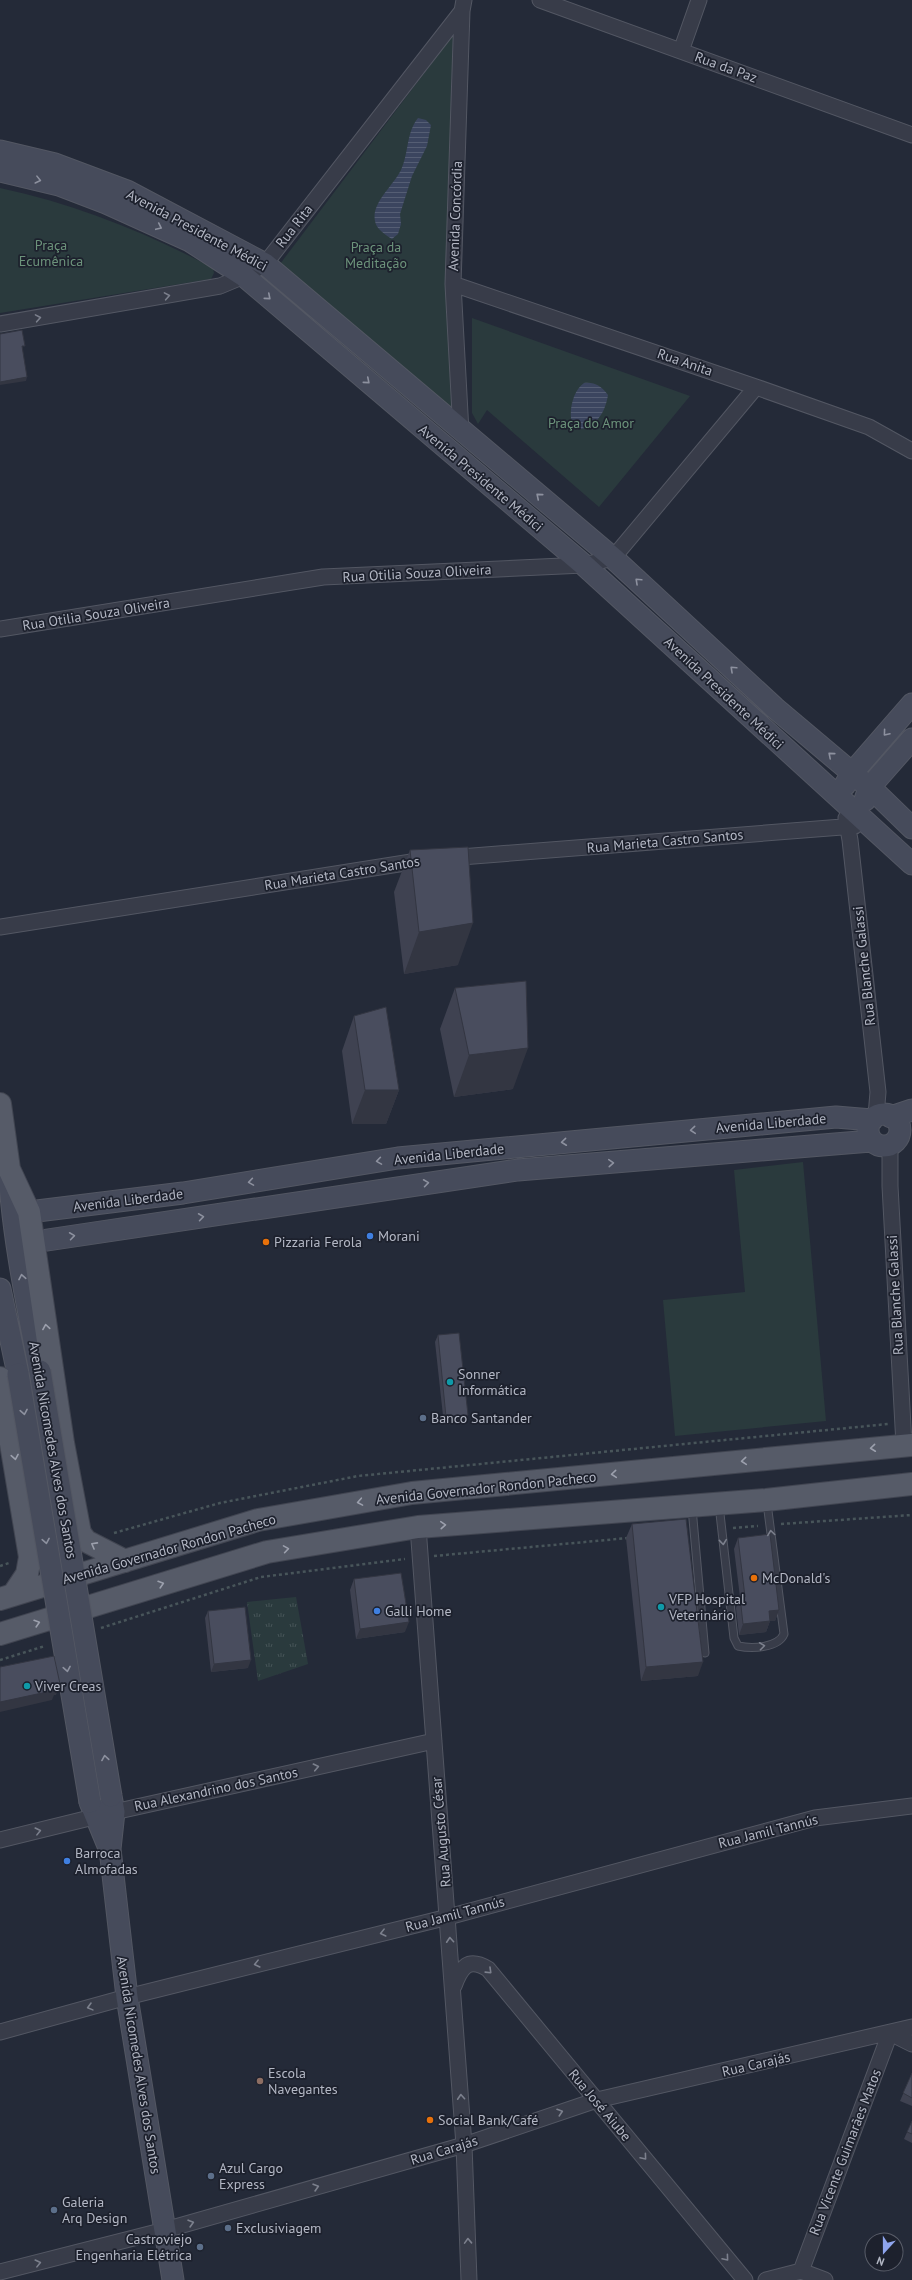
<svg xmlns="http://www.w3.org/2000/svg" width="912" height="2280" font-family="'PT Sans',sans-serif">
<defs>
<pattern id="grass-tufts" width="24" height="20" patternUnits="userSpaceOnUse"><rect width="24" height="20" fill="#2a3a3d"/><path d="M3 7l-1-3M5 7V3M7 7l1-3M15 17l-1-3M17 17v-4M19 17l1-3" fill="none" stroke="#465457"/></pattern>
<pattern id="water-rules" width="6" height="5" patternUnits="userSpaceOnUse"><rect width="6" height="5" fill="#3b455f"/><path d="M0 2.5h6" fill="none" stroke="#555e74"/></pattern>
</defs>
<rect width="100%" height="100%" fill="#242a38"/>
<path fill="url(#grass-tufts)" d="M296 1597 308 1664 258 1681 247 1602Z"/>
<path fill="#2a3a3d" d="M453 35 446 283 454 419 280 264Z
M0 188C75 204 145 232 213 268L214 273 211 279 0 313Z
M472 318 690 396 599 507 487 410 478 424 472 413Z
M803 1162 826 1421 675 1436 663 1300 745 1292 734 1170Z"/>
<path fill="url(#water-rules)" d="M418 118 426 120 431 125 427 146 412 176 400 214 401 224 398 234 392 239C386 235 376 229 375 221 371 203 394 185 401 170 409 153 406 133 418 118Z
M584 383C595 382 601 386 608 395 605 414 594 431 574 429 567 416 572 391 584 383Z"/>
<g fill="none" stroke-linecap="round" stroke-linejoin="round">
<defs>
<path id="lane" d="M719 1505 734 1638 738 1646C752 1649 778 1648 784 1634L767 1503
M692 1508 705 1653"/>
<path id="street" d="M540 0 912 135
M681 51 699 0
M453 284 756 387 869 427 912 451
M0 324 220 286 244 276 265 264 462 11
M461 432 453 284 462 11 464 0
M0 629 323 577 584 565 613 558 756 387
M846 818 850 840 878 1092 876 1116
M448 858 855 826
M0 927 424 860
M890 1145V1186L904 1445
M418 1527 464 2145 469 2280
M0 1840 114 1812 434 1741
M454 1986C461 1967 468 1957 488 1969L745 2280
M0 2032 127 1997 448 1917 815 1818 912 1806
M801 2271 890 2033 912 2044
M801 2271 825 2280
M0 2272 165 2230 464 2145 597 2100 912 2027
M766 2280 801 2271"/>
<path id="secondary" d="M0 151 55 164 127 191 265 264 613 558 775 708 877 794 912 828
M0 171 59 185 106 203 190 241 244 276 584 565 912 864
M845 785 852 773 912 704
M865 800 869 788 912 739
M868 1130a16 16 0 1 1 32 0a16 16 0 1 1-32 0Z
M891 1117 912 1110
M9 1170C13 1238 27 1304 40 1371
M29 1212 183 1193 398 1158 836 1117 872 1120
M34 1242 518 1170 871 1141
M0 1289 18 1374
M111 1796 114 1812 110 1849 127 1997 173 2280
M90 1802 109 1848"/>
<path id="primary" d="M0 1104 9 1169 29 1212 63 1443 80 1533 86 1541 125 1561
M0 1378 30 1557 27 1574 13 1595
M0 1599 258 1520 412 1493 912 1445
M0 1634 267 1552 418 1527 766 1500 912 1484"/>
</defs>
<use href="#lane" stroke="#535763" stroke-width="9"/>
<use href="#street" stroke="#535763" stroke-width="17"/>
<use href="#secondary" stroke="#535763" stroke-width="23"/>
<use href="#primary" stroke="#414551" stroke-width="24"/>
<path stroke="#48555a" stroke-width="2.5" stroke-dasharray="3 3" stroke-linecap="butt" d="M781 1524 912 1515
M733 1528 758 1526
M114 1533 220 1503 358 1476 888 1424
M434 1556 628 1538
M0 1566 9 1563
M101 1628 261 1577 405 1559
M0 1660 45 1646"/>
<use href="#lane" stroke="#383c49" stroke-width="7"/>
<use href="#street" stroke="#383c49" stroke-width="15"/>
<use href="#secondary" stroke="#464b5b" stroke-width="21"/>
<use href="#primary" stroke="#565b68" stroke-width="22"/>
<defs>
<path id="secondary-bridge" d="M40 1371 111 1796
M18 1374 90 1802"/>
</defs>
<use href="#secondary-bridge" stroke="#535763" stroke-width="23" stroke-linecap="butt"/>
<use href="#secondary-bridge" stroke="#464b5b" stroke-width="21"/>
</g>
<path fill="#3f4251" d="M410 850 458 965 404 974 394 892Z
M455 988 513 1089 454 1097 440 1029Z
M354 1016 399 1090 386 1124H352L342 1051Z
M438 1335 465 1422 444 1425 435 1342Z
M632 1524 698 1676 641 1681 626 1538Z
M738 1538 779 1610 775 1621H770L766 1632 739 1635 736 1608 740 1597 734 1549Z
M354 1579 405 1632 356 1639 350 1590Z
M208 1611 248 1668 211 1672 205 1618Z
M912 2073V2106L900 2101Z
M912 2121V2143L904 2139Z"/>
<path fill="#333642" d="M27 377 26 381 0 385V382Z
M473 923 458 965 404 974 419 932Z
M528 1048 513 1089 454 1097 469 1055Z
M365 1090H399L386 1124H352Z
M468 1415 465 1422 444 1425 446 1417Z
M779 1610 775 1621H770L766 1632 739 1635 743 1624 769 1611Z
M409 1622 405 1632 356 1639 360 1629Z
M251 1660 248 1668 211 1672 214 1664Z
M703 1662 698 1676 641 1681 646 1667Z
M60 1684 56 1695H54L52 1700 0 1712V1702Z"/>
<path fill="#494d5e" stroke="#333642" d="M22 330 25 346H22L27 377 0 382V334Z
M468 847 473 923 419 932 410 850Z
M526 981 528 1048 469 1055 455 988Z
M386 1007 399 1090H365L354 1016Z
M459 1333 468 1415 446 1417 438 1335Z
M686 1519 703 1662 646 1667 632 1524Z
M770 1534 779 1610 769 1611 770 1621 743 1624 740 1597H745L738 1538Z
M401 1573 409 1622 360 1629 354 1579Z
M245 1607 251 1660 214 1664 208 1611Z
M54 1656 60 1684 55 1685 56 1690 0 1702V1667Z
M912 2073V2098L903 2093Z
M912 2121V2134L907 2132Z"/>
<defs><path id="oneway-chevron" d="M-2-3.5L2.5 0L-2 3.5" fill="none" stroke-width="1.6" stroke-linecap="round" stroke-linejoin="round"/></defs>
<g stroke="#8d919f">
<use href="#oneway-chevron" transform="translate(38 180) rotate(14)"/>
<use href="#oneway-chevron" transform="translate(159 227) rotate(25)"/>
<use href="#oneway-chevron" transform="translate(268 297) rotate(41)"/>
<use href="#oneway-chevron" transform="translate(367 381) rotate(40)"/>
<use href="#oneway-chevron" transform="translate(539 496) rotate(-140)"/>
<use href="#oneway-chevron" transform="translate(638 581) rotate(-137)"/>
<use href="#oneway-chevron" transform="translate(733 669) rotate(-137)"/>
<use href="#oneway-chevron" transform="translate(886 733) rotate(130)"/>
<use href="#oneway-chevron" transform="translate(831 755) rotate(-139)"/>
<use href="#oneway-chevron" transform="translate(693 1130) rotate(175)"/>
<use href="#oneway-chevron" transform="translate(564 1142) rotate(174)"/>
<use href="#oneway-chevron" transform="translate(379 1161) rotate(171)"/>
<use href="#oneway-chevron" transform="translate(611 1163) rotate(-4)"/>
<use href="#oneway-chevron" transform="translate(251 1182) rotate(171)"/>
<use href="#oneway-chevron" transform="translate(426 1183) rotate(-8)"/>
<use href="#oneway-chevron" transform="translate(201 1217) rotate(-8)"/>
<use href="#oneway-chevron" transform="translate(72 1236) rotate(-8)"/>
<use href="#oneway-chevron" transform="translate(22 1277) rotate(-101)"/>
<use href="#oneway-chevron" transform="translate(24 1412) rotate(80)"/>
<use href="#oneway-chevron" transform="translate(46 1541) rotate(80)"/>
<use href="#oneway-chevron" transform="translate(67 1669) rotate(80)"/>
<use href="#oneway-chevron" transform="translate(105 1758) rotate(-99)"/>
</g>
<g stroke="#7c808d">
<use href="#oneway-chevron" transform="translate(167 296) rotate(-10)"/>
<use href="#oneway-chevron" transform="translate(38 318) rotate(-10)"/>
<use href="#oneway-chevron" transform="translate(771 1533) rotate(-98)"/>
<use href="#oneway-chevron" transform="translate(723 1542) rotate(84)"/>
<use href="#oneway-chevron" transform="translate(762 1646) rotate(-7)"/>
<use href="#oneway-chevron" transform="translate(316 1767) rotate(-12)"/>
<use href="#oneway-chevron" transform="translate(38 1831) rotate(-14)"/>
<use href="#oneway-chevron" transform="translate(383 1933) rotate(166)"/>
<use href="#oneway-chevron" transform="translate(450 1940) rotate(-94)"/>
<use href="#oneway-chevron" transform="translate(257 1964) rotate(166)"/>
<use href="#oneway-chevron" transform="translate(489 1971) rotate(44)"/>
<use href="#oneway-chevron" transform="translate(90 2007) rotate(165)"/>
<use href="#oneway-chevron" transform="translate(461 2097) rotate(-94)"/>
<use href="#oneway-chevron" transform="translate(560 2112) rotate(-18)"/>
<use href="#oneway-chevron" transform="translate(644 2157) rotate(50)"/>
<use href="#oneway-chevron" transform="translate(316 2187) rotate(-16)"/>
<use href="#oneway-chevron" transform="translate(191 2223) rotate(-16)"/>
<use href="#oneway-chevron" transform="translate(468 2241) rotate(-92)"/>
<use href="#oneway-chevron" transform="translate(726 2258) rotate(50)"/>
<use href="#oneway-chevron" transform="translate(38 2263) rotate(-14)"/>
</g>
<g stroke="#9ca0ad">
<use href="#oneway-chevron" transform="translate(46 1327) rotate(-99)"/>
<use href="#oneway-chevron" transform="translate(873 1448) rotate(174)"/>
<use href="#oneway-chevron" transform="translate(15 1457) rotate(80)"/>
<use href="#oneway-chevron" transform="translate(744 1461) rotate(175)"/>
<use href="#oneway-chevron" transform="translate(614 1474) rotate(175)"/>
<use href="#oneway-chevron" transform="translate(360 1502) rotate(170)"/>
<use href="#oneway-chevron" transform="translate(443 1525) rotate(-4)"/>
<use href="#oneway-chevron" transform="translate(94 1545) rotate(-151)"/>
<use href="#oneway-chevron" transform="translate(286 1549) rotate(-9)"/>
<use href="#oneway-chevron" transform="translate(161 1584) rotate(-17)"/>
<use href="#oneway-chevron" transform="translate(37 1623) rotate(-17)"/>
</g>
<g fill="#3f7fe0" stroke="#1d212d" stroke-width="1.5">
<circle cx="370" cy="1236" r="4"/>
<circle cx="377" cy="1611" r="4"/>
<circle cx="67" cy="1861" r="4"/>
</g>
<g fill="#e8710a" stroke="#1d212d" stroke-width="1.5">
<circle cx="266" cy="1242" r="4"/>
<circle cx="754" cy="1578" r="4"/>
<circle cx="430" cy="2120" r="4"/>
</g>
<g fill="#0f9aa8" stroke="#1d212d" stroke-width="1.5">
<circle cx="450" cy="1382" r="4"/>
<circle cx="661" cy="1607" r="4"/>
<circle cx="27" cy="1686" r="4"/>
</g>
<g fill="#5c6f8a" stroke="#1d212d" stroke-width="1.5">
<circle cx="423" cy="1418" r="4"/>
<circle cx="211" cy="2176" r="4"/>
<circle cx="54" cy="2210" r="4"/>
<circle cx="228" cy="2228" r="4"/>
<circle cx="200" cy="2247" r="4"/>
</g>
<circle fill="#8d6e63" stroke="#1d212d" stroke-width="1.5" cx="260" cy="2081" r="4"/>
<g text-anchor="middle" stroke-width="3.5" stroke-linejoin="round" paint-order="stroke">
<g font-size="14" fill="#b3b7c4" stroke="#1d212d">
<text transform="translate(726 67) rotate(20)" y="5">Rua da Paz</text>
<text transform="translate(455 216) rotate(-88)" y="5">Avenida Concórdia</text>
<text transform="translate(294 226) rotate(-52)" y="5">Rua Rita</text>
<text transform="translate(197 230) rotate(28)" y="5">Avenida Presidente Médici</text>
<text transform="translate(685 362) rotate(19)" y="5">Rua Anita</text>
<text transform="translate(481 478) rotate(40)" y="5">Avenida Presidente Médici</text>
<text transform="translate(417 573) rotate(-3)" y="5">Rua Otilia Souza Oliveira</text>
<text transform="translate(96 614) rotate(-9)" y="5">Rua Otilia Souza Oliveira</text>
<text transform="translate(724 693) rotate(43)" y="5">Avenida Presidente Médici</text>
<text transform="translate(665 841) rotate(-5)" y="5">Rua Marieta Castro Santos</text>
<text transform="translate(342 873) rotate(-9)" y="5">Rua Marieta Castro Santos</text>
<text transform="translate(864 966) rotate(-96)" y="5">Rua Blanche Galassi</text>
<text transform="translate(771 1123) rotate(-5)" y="5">Avenida Liberdade</text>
<text transform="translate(449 1154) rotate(-6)" y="5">Avenida Liberdade</text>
<text transform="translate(128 1200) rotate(-7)" y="5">Avenida Liberdade</text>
<text transform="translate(895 1295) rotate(-93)" y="5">Rua Blanche Galassi</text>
<text transform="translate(53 1450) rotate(80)" y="5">Avenida Nicomedes Alves dos Santos</text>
<text transform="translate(486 1488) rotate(-6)" y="5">Avenida Governador Rondon Pacheco</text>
<text transform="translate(169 1549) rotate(-16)" y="5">Avenida Governador Rondon Pacheco</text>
<text transform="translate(216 1789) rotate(-12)" y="5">Rua Alexandrino dos Santos</text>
<text transform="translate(768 1831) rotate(-14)" y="5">Rua Jamil Tannús</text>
<text transform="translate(441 1832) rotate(-95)" y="5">Rua Augusto César</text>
<text transform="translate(455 1914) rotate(-15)" y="5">Rua Jamil Tannús</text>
<text transform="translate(756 2064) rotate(-13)" y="5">Rua Carajás</text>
<text transform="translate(139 2065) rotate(81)" y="5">Avenida Nicomedes Alves dos Santos</text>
<text transform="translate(600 2105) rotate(50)" y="5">Rua José Aiube</text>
<text transform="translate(444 2150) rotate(-17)" y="5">Rua Carajás</text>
<text transform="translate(845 2152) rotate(-69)" y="5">Rua Vicente Guimarães Matos</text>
</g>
<g font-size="14" fill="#6c937b" stroke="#1d212d">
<text x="51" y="250">Praça<tspan x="51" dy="16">Ecumênica</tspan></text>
<text x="376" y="252">Praça da<tspan x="376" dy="16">Meditação</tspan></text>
<text x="591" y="428">Praça do Amor</text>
</g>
<g font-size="14" fill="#b3b7c4" stroke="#1d212d" text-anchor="start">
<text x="378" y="1241">Morani</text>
<text x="274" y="1247">Pizzaria Ferola</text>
<text x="458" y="1379">Sonner<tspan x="458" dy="16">Informática</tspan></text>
<text x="431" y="1423">Banco Santander</text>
<text x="762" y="1583">McDonald's</text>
<text x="669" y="1604">VFP Hospital<tspan x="669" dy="16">Veterinário</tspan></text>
<text x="385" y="1616">Galli Home</text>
<text x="35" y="1691">Viver Creas</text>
<text x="75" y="1858">Barroca<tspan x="75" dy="16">Almofadas</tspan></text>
<text x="268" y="2078">Escola<tspan x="268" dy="16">Navegantes</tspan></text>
<text x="438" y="2125">Social Bank/Café</text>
<text x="219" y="2173">Azul Cargo<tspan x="219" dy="16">Express</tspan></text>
<text x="62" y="2207">Galeria<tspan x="62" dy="16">Arq Design</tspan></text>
<text x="236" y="2233">Exclusiviagem</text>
<text x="192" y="2244" text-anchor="end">Castroviejo<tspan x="192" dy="16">Engenharia Elétrica</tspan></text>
</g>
</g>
<g transform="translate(884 2252) rotate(201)"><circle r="19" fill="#1d212d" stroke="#595d69"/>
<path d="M0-3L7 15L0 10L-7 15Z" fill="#8fa5ed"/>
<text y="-6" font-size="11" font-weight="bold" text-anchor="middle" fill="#b3b7c4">N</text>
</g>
</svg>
